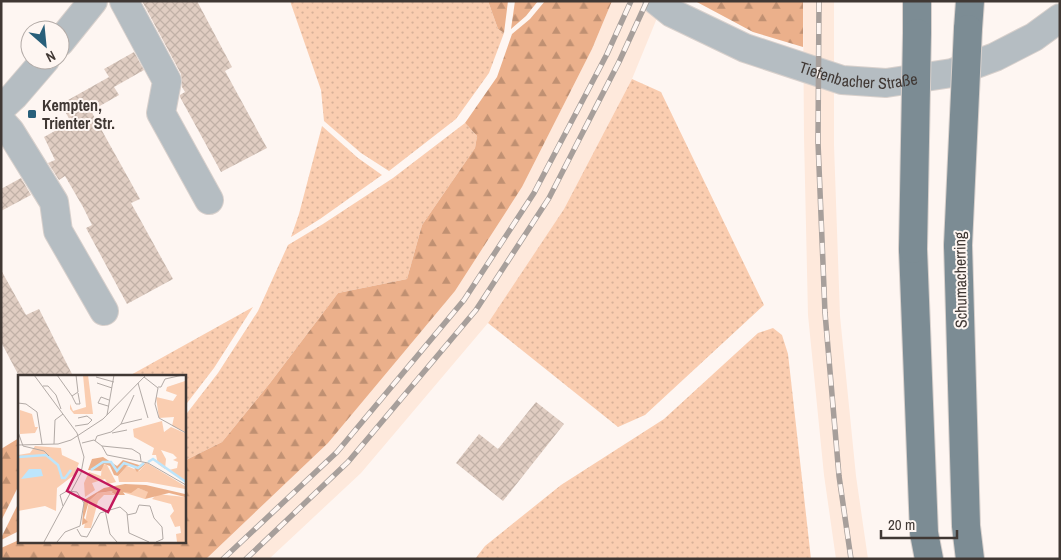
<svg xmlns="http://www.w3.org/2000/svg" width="1061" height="560" font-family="'Archivo Narrow',sans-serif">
<defs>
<pattern id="grass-dots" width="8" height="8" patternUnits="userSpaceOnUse" patternTransform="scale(1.25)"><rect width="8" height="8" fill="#facdb0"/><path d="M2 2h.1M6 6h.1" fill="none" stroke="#d7b198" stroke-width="1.8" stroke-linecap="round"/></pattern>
<pattern id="forest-firs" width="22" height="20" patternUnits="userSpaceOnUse" patternTransform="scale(1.25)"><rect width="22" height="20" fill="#ebb08b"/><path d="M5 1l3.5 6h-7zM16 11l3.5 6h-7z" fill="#c09072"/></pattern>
<pattern id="building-cross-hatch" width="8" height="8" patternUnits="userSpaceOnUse" patternTransform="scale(1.25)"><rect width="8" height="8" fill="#e0cdc2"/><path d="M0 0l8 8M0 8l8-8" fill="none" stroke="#c1b1a7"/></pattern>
</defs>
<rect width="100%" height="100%" fill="#fef6f2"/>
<path fill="#fee9dc" d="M612 1H664L632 79 564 209 488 323 361 473 269 559H206L328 443 455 291 522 187 592 49Z
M803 1H834V145L840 316 856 476 868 559H836L824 475 808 315 804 137Z"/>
<path fill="url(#grass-dots)" d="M290 1H488L498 29 504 33 489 73 456 119 389 171 361 153 324 121 321 90Z
M632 79 661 92 764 305 645 415 618 427 488 323 564 209Z
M465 123 477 136 475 148 422 225 407 279 338 293 270 383 222 442 184 461V417L218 373 258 311 288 245 323 224 393 178Z
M322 126 358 158 382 175 320 219 291 237 299 214Z
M253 307 214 368 184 407V376H129Z
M773 328 782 335 788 354 811 559H475L485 546 561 485 664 419 758 333Z"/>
<path fill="url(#forest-firs)" d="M488 1H508L504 33 498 29Z
M515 1H538L526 16 511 29Z
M545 1H612L592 49 522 187 455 291 328 443 206 559H1V548L19 540V541H184V461L222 442 270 383 338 293 407 279 422 225 475 148 477 136 465 123 497 77 512 34 530 19Z
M695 1H803V47L753 32Z
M19 438V470L17 489 1 521V449Z
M19 502V531L1 540V538Z"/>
<path fill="url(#building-cross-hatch)" d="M142 1H197L232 67 225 71 267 148 221 172 180 97V95L185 92 182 87 181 74Z
M134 52 144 70 114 87 119 95 91 111 140 199 131 203 173 279 127 304 86 228 92 225 83 207 65 176 59 180 48 163 55 160 44 137 71 122 61 104 109 77 104 69Z
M21 178 31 195 1 211V189Z
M1 270 26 315 39 309 73 376H19L1 342Z
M536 402 564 424 503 501 456 463 479 434 498 449Z"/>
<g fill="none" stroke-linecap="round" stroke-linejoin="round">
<defs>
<g id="minor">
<path d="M124 1 167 81 161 113 209 200"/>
<path id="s1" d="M657 1 672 13 745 48 842 80 886 83 952 73 995 57 1034 37 1060 18"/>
<path d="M60 42 93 1"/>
<path d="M1 108 14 96 45 60"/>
<path d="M1 121 10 131 54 202 58 231 104 311"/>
</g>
<path id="major" d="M968 29 970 1
M917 33V1
M958 245 966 526 970 559
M913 249 924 533 929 559"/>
</defs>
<use href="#minor" stroke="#d8d0cc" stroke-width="30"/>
<use href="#major" stroke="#d8d0cc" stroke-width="30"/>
<use href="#minor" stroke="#b5bdc2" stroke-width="28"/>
<use href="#major" stroke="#7c8c94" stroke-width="28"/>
<defs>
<path id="rail" d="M819 1 818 142 825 313 839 476 851 559
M223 559 337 452 464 300 534 193 607 54 631 1
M246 559 348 462 476 310 549 198 619 62 647 1"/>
</defs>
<use href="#rail" stroke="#a79f9b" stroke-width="5.5"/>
<use href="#rail" stroke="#fef6f2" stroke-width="4" stroke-dasharray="11" stroke-linecap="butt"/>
<defs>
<path id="major-bridge" d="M958 245 968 29
M913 249 917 33"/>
</defs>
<use href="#major-bridge" stroke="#d8d0cc" stroke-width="30" stroke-linecap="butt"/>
<use href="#major-bridge" stroke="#7c8c94" stroke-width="28"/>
</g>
<rect fill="#285f7a" stroke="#fef6f2" stroke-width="2" x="27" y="109" width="10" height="10" rx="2.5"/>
<g text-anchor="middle" stroke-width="4" stroke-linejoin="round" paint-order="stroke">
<g font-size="16" fill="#403834" stroke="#fef6f2">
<text dy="6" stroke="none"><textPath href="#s1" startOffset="218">Tiefenbacher Straße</textPath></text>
<text transform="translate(960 280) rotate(-91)" y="6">Schumacherring</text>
</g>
<g font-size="16" font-weight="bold" fill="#403834" stroke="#fef6f2" text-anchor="start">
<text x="42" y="111">Kempten,<tspan x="42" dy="18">Trienter Str.</tspan></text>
</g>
</g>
<g transform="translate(18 375)">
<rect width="168" height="168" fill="#fef6f2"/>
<path d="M65 0H70L75 39H56L52 34V29L55 36 68 32ZM167 6V57L154 51 156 42 141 43 138 22 155 26 159 20 148 16 149 12ZM144 46 146 57 153 52 167 58V106L151 95 159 93 160 87 155 85 159 83 155 79 143 75 148 84 147 94 140 89 138 80H134L136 73 116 62 115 54ZM129 88 167 111V114L129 107H101L100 101 109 91 121 96ZM84 89 89 90 98 107 90 109 87 104 74 108 77 115 67 122 66 108 71 97 83 101ZM120 113 131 117 127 124 104 117ZM96 116 92 117 98 120H86L80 126 73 153H66L71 126 80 118ZM139 119 167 122V167H159L158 159 163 158 162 151 157 152 152 141 156 136 153 129 134 124Z" fill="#facdb0"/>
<path d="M85 82 99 91 105 85 121 90 129 88 119 97 115 91H109L100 101 96 100 92 91 86 89 83 96 70 95 74 84ZM107 109 128 110 167 119V122L151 118 127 124 130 117 120 113 113 118 105 117 107 120H98L93 117 95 116 80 118 71 126 66 143 70 147 64 150 66 125 86 113Z" fill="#ebb08b"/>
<path d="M2 35 14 39 17 52H20L17 58 2 59ZM17 71 43 73 44 80 61 88 56 100 39 113 38 136 27 131 0 136V80L12 78Z" fill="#facdb0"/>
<path d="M11 94H23L25 101 3 104Z" fill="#bde5fb"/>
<path fill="none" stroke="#bde5fb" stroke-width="2.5" d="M0 82 28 80 40 90 44 103H47L53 95M130 87 135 84 168 107M73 95 85 87H93L99 96 106 88 120 93 126 88"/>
<path fill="none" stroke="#b2aaa6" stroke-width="1" d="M16 0 59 58 66 82 63 98 26 167M39 0 54 21 60 17 58 0M78 2 96 7M126 2 140 13 137 29 141 43 168 58M79 8 94 13M120 8 130 43M25 11H30L38 20 43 34M140 12H143L147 4 165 0M54 21 58 29H62L60 18M0 28 8 29 19 37 24 69M90 31 80 28 83 22 91 25M89 40 96 0M103 49 116 20M103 49 124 44M57 51 70 49 74 45 69 41 60 43M0 57 5 71 26 76 31 81M94 58 109 55M77 66 79 61 93 57 103 49M64 68 76 65 84 71 89 80 130 88 168 110M36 69 37 45 45 39M0 70 40 69 53 65 85 44 128 0M84 71 114 74 122 79 123 86M87 135 92 159 99 167M109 140 118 138 121 130 132 131 136 143 144 152 145 164 138 167M59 154 63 161 69 162 82 138 102 132 109 138 111 158 131 167M39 167 47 157 62 151 66 128 59 117 49 116 42 120 45 131"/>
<path fill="#c2185b" fill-opacity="0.15" stroke="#c2185b" stroke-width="2.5" d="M60 94 101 115 90 137 49 116Z"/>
<rect width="168" height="168" fill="none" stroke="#403834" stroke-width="2.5"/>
</g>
<rect width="1061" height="560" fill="none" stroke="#403834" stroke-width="5"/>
<g transform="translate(45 45) rotate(153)"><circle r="24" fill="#fef6f2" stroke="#b2aaa6"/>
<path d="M0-4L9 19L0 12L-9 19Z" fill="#285f7a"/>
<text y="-8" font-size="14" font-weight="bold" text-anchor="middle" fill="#403834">N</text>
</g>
<path d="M881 530v8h76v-8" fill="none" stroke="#403834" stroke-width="2.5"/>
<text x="888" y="530" font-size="15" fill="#403834" stroke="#fef6f2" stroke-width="4" paint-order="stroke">20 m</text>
</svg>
